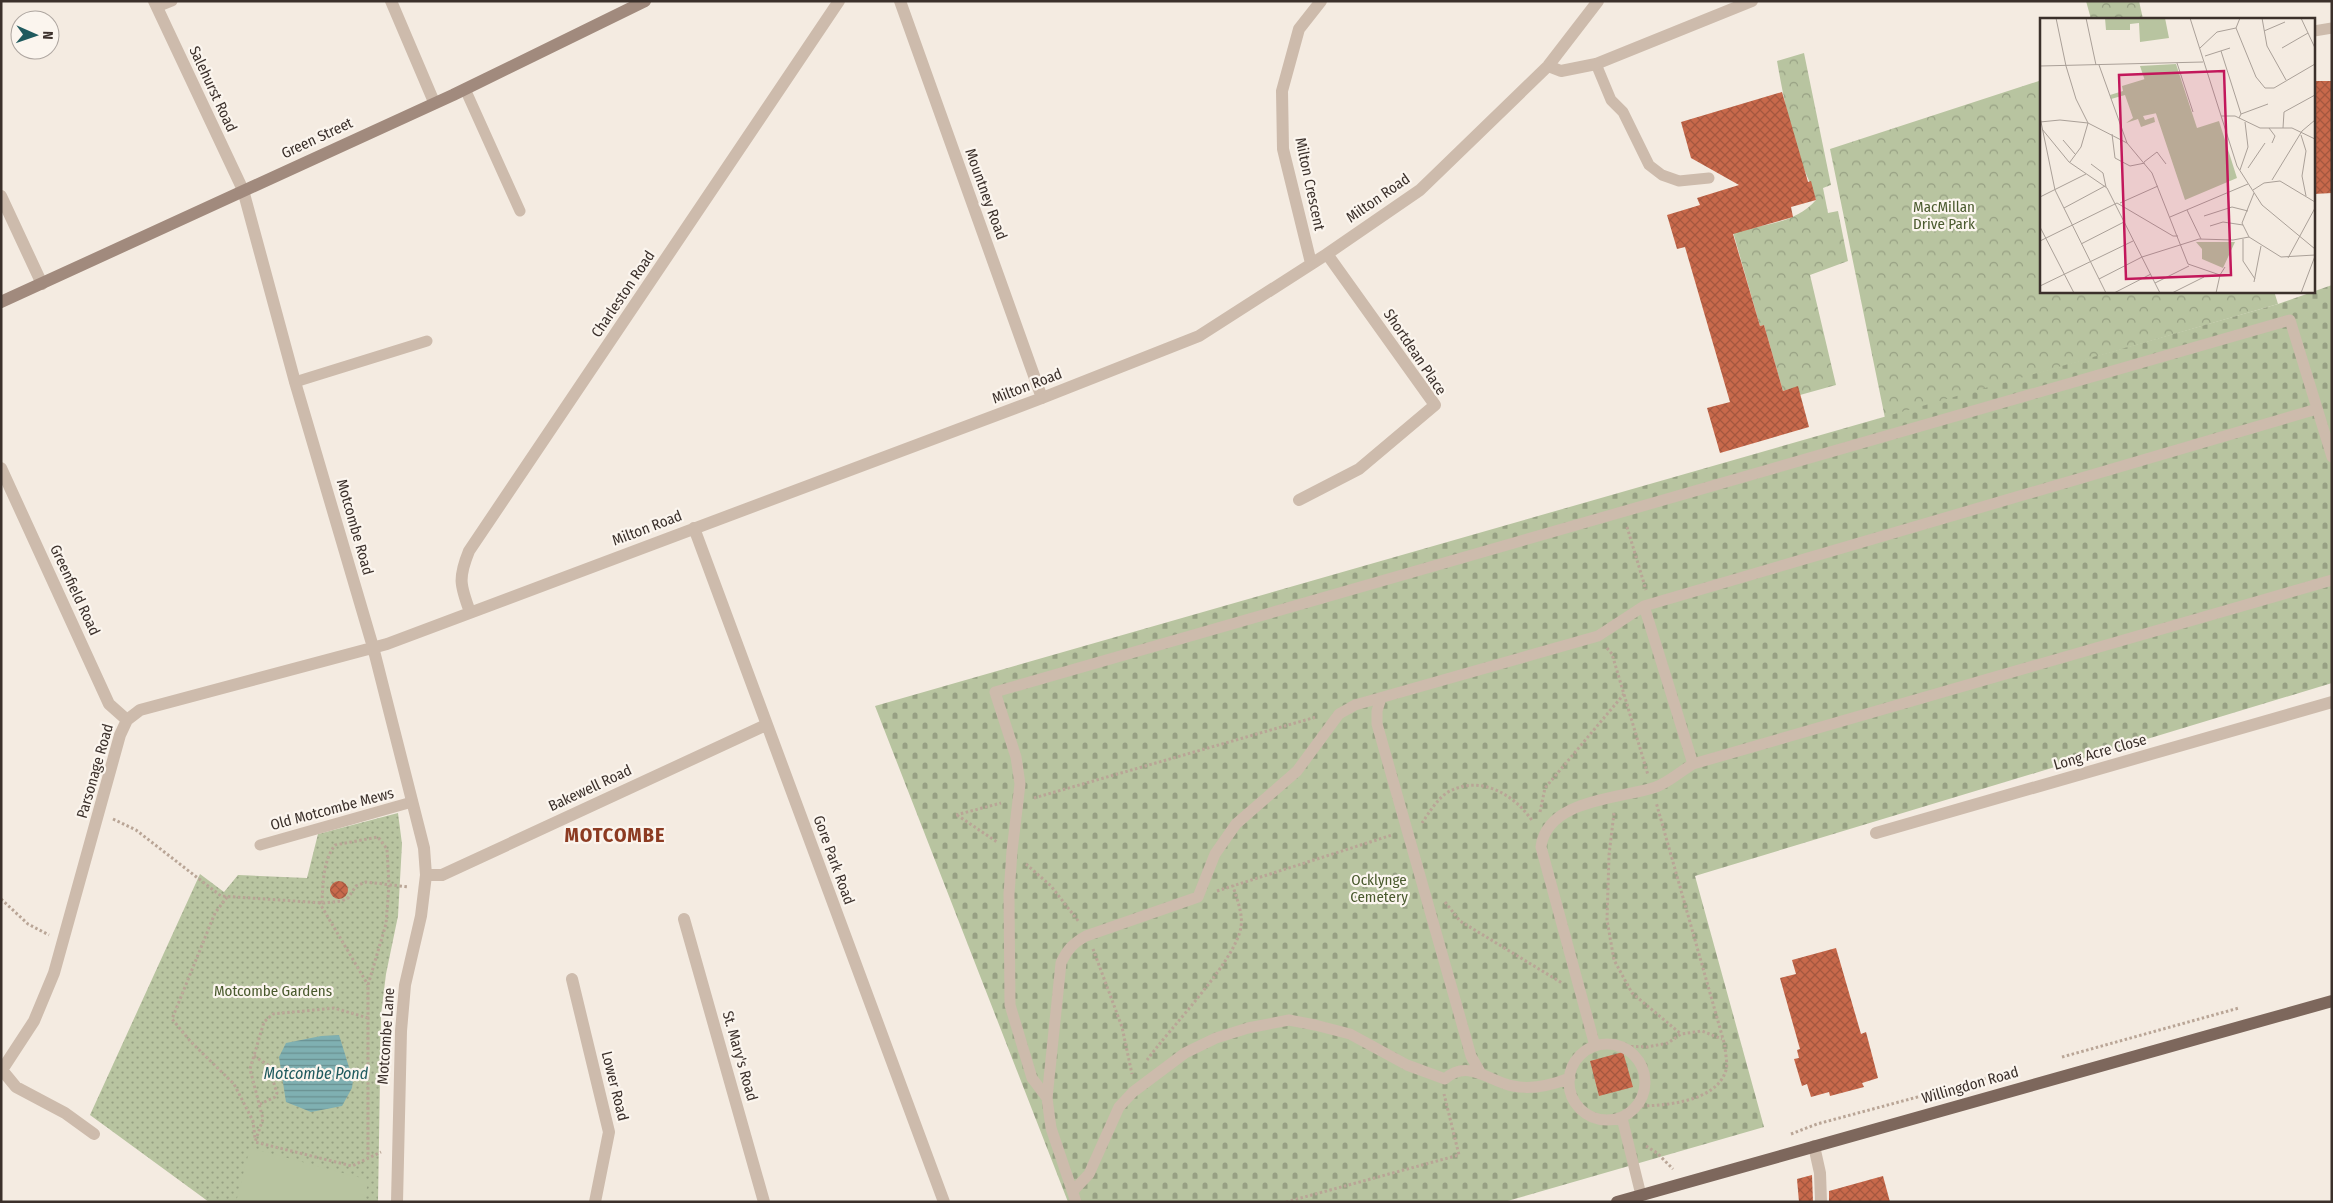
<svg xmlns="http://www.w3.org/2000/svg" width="2333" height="1203" font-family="'Fira Sans Condensed',sans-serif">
<defs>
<pattern id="grass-dots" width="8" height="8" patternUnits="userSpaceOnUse" patternTransform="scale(1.25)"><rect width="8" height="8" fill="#b8c4a0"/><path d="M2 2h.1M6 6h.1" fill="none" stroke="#97a083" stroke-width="1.8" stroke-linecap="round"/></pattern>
<pattern id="forest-crowns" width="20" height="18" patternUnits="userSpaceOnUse" patternTransform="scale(1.25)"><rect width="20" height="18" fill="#b8c4a0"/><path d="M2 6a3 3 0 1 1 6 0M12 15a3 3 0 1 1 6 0" fill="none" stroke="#97a083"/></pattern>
<pattern id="cemetery-stones" width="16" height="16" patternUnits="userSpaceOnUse" patternTransform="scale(1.25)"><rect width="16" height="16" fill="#b8c4a0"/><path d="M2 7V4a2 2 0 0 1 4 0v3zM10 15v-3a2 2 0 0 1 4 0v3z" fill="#97a083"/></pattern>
<pattern id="water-rules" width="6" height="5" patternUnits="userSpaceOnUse" patternTransform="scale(1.25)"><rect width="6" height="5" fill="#7fb0b2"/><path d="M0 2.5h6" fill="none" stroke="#699091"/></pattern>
<pattern id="building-cross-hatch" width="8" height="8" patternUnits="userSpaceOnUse" patternTransform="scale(1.25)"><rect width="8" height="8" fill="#c8694b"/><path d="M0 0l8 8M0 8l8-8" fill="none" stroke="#a4573f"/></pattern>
</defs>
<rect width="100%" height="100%" fill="#f4ebe1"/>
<path fill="url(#grass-dots)" d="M398 813 402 844 398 916 386 974 381 1015 378 1202H209L90 1115 200 874 224 892 238 875 307 878 318 834Z"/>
<path fill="url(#forest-crowns)" d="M2086 1H2139L2143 19H2091Z
M1804 53 1831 185 1823 188 1828 213 1838 211 1848 261 1810 275 1836 385 1800 395 1797 387 1783 391 1764 325 1760 326 1733 232C1761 224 1794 225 1816 200 1813 188 1808 179 1803 167 1791 133 1783 96 1777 61Z
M2042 80V291H2274L2278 304 1885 418 1830 149Z"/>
<path fill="url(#cemetery-stones)" d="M2332 285V683L1695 876 1764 1127 1504 1202H1068L875 706 2278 304Z"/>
<path fill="#b8c4a0" d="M250 1148 369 1180 363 1202H236Z"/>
<path fill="url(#water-rules)" d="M339 1035 353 1080 352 1088 342 1106 311 1112 286 1102 279 1057 286 1043 321 1036Z"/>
<path fill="url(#building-cross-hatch)" d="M2314 81H2332V193L2314 194Z
M1782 92 1808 182 1811 181 1816 200 1791 207 1793 217 1733 234 1760 326 1764 325 1783 391 1798 386 1809 427 1720 453 1707 408 1730 402 1685 247 1677 249 1667 215 1700 205 1697 198 1739 185 1691 158 1681 122Z
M330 890a9 9 0 1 1 18 0a9 9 0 1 1-18 0Z
M1836 948 1861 1034 1866 1032 1878 1078 1862 1083 1864 1087 1830 1096 1829 1092 1811 1097 1807 1084 1802 1086 1794 1059 1799 1058 1797 1050 1800 1049 1780 978 1796 974 1792 960Z
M1623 1052 1633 1087 1599 1096 1590 1061Z
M1812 1175 1813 1202H1799L1797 1179Z
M1883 1176 1890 1202H1829V1191Z"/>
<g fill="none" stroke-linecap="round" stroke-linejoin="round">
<path stroke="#b9a596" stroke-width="3" stroke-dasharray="2.5 2.5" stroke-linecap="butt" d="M1627 527 1646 590
M1607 648 1612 654 1648 775
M1034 798 1316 717
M1540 812 1545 788 1624 694
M1614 813 1609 855 1607 920 1614 960 1632 993 1681 1034
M956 815 1001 803
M957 815 997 842
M113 819 136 830 221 896 324 903 342 901 348 898 356 886 366 882 409 887
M1422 823C1429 813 1438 797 1450 791 1482 775 1515 795 1533 822
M1026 864 1051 886 1079 922
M1217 891 1392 835
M227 897 215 913 172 1019 191 1042 234 1084 253 1121 255 1138
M1 899 28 924 49 935
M319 902 368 985
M1445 902 1460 921 1562 983
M322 903C323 883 323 861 335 845L378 837 387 849 389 885 386 924 368 985V1157
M1093 949 1122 1027 1132 1074
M368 1018 334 1008 273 1014 264 1022 250 1069 263 1119 255 1142 352 1166 381 1152
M1621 1046 1647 1047 1668 1043 1681 1034 1702 1031 1722 1039
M254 1056 268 1065 277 1093 275 1097 260 1104
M2062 1057 2239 1008
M1147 1060C1170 1028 1235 962 1241 927 1243 913 1237 900 1233 886
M1637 1106C1664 1106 1717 1102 1726 1070 1728 1063 1725 1053 1725 1046L1656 802
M1791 1134 1817 1124 1992 1077
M1646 1146 1657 1153 1673 1169
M1286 1202 1459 1155 1444 1094"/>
<path stroke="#cdbbac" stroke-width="11" d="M157 7 172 1
M2314 31 2332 28
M1596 64 1611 100 1623 112 1649 165 1662 175 1679 181 1709 178
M465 89 520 211
M295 382 427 341
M1644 606 1693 764
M1381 698 1377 711V724L1471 1056 1480 1072
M260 845 412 802
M1569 1082a38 38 0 1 1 76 0a38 38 0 1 1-76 0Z
M1595 1046 1541 847C1547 799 1620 799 1656 787 1669 782 1681 771 1693 764L2332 580
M1047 1098 1032 1078 1010 1005 1009 894 1012 851 1020 784 1016 757 995 692 2290 320 2332 457
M1622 1118 1641 1195
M1073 1191 1089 1174 1119 1107 1133 1092 1185 1053 1216 1038 1248 1028 1289 1020 1315 1025 1350 1034 1407 1065 1445 1079C1468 1058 1490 1082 1513 1086 1532 1090 1552 1085 1570 1078
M1076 1202 1051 1128 1047 1098 1061 963C1067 950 1073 943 1086 936L1198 897 1215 854 1236 824 1297 771 1339 714 1355 705 1598 636 1644 606 2317 409"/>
<path stroke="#cdbbac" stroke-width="12" d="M154 1 243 190 295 382 373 647 424 848 426 875 421 916 405 985 401 1031 397 1202
M391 1 434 102
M900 1 1042 398
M1548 66 1561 71 1596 64 1752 1
M1 196 42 284
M1311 263 1283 149 1282 91 1299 29 1321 1
M1 468 109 704 127 720
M1299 500 1359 469 1435 405 1327 254
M694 528 944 1202
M470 612C460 585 458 578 469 551L839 1
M1876 833 2332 702
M426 875H442L766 725
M684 919 764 1202
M572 979 609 1132 595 1202
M2 1070 34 1021 54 973 120 735 127 720 140 710 387 644 1042 398 1199 336 1327 254 1420 190 1548 66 1598 1
M2 1070 16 1087 65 1113 94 1134
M1814 1146 1820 1173 1821 1202"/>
<path stroke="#a18a7d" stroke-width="12" d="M1 302 453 95 645 1"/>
<path stroke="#7d675c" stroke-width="12" d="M1617 1202 2332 1001"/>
</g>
<g text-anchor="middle" stroke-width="4.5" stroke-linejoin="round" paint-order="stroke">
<g font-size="15" fill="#3b302b" stroke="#fbf5ee">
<text transform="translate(213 89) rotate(65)" y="5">Salehurst Road</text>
<text transform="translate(317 138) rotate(-25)" y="5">Green Street</text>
<text transform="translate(1310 184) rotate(78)" y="5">Milton Crescent</text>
<text transform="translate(986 194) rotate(70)" y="5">Mountney Road</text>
<text transform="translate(1378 198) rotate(-35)" y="5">Milton Road</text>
<text transform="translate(623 294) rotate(-56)" y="5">Charleston Road</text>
<text transform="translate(1415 352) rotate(56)" y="5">Shortdean Place</text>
<text transform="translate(1027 386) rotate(-21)" y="5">Milton Road</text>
<text transform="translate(355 527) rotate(74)" y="5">Motcombe Road</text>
<text transform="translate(647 528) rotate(-21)" y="5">Milton Road</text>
<text transform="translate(75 590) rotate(65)" y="5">Greenfield Road</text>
<text transform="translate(2100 752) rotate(-16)" y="5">Long Acre Close</text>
<text transform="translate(95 771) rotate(-74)" y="5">Parsonage Road</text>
<text transform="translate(590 788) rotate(-25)" y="5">Bakewell Road</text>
<text transform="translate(332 809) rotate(-15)" y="5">Old Motcombe Mews</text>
<text transform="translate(834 860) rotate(70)" y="5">Gore Park Road</text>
<text transform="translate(386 1036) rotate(-86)" y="5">Motcombe Lane</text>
<text transform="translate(740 1056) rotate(74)" y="5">St. Mary's Road</text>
<text transform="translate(1970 1085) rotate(-16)" y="5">Willingdon Road</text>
<text transform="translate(615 1086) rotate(76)" y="5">Lower Road</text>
</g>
<g font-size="15" fill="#4a5a2e" stroke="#fbf5ee">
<text x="1944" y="212">MacMillan<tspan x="1944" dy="17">Drive Park</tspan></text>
<text x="1379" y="885">Ocklynge<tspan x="1379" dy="17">Cemetery</tspan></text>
<text x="273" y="996">Motcombe Gardens</text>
</g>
<g font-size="16" font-style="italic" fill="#1f5a5e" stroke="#fbf5ee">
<text x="316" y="1079">Motcombe Pond</text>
</g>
<g font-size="20" font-weight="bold" letter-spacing="1" fill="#8c3b22" stroke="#fbf5ee">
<text x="615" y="842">MOTCOMBE</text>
</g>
</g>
<g transform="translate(2040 18)">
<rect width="275" height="275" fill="#f4ebe1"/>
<path d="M156 224H195L183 250 162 241V231Z" fill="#b8c4a0"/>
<path d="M65 0H125L129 20 100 24 99 5 90 6V12H66ZM105 61 117 95 103 98 105 102 114 99 115 104 101 109 98 101 86 105 93 100 85 77 71 81 70 77 83 73 82 68Z" fill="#b8c4a0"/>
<path d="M136 46 157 110 179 103 197 160 145 182 100 48Z" fill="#b8c4a0"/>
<path fill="none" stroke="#aaa098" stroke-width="1" d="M16 0 26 48 36 81 48 105 41 129 30 144M46 0 56 47M150 0 197 148 222 187 275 231M222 0 227 28 246 62M261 0 275 30M196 10 216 59 225 70H234L275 46M224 13 245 4M160 30 177 14 196 10 200 0M242 30 268 15M181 33 201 96 199 100M165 38 190 30M137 45 153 94M59 47 87 125M0 48 163 44M201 96 228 86M181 98H195L220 110H252L275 121M0 99 15 172 66 275M0 104 20 102 48 105 87 125 112 155 148 246 180 257M229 110 235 118 232 125M243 110 244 94 275 77M2 111 29 144 67 170 120 275M72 116 75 140 90 148 105 145M261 117 266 133 262 158 266 178M23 122 35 136M104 144 117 134 126 146M51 146 63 155 66 169M208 150 225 125M200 152 208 129 205 104M232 162 262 113 275 102M213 172 224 165 240 163 275 184M214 175 202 205 209 219 241 239 275 237M0 179 46 156M80 185 118 168M24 190 65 168M147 192 161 221M164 198 192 189 208 193M130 199 208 166M170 208 183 204 203 207M0 209 34 275M203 221V243L215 261M0 223 77 185 133 218H138M41 226 84 204M248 240 275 190M59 261 102 239 159 221 193 222 209 219M214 264 221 228M115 265 149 248M0 268 93 223M74 275 111 256M132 275 164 259M176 275 180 257 185 249M261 275 275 238"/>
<path fill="#c2185b" fill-opacity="0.15" stroke="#c2185b" stroke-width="2.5" d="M184 53 191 257 86 261 79 57Z"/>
<rect width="275" height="275" fill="none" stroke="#3b302b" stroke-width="2.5"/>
</g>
<rect width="2333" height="1203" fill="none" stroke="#3b302b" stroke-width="5"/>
<g transform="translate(35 35) rotate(92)"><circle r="24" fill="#fbf5ee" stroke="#aea6a0"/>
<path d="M0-4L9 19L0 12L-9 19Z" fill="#1f5a5e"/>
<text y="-8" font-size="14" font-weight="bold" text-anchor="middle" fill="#3b302b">N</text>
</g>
</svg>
